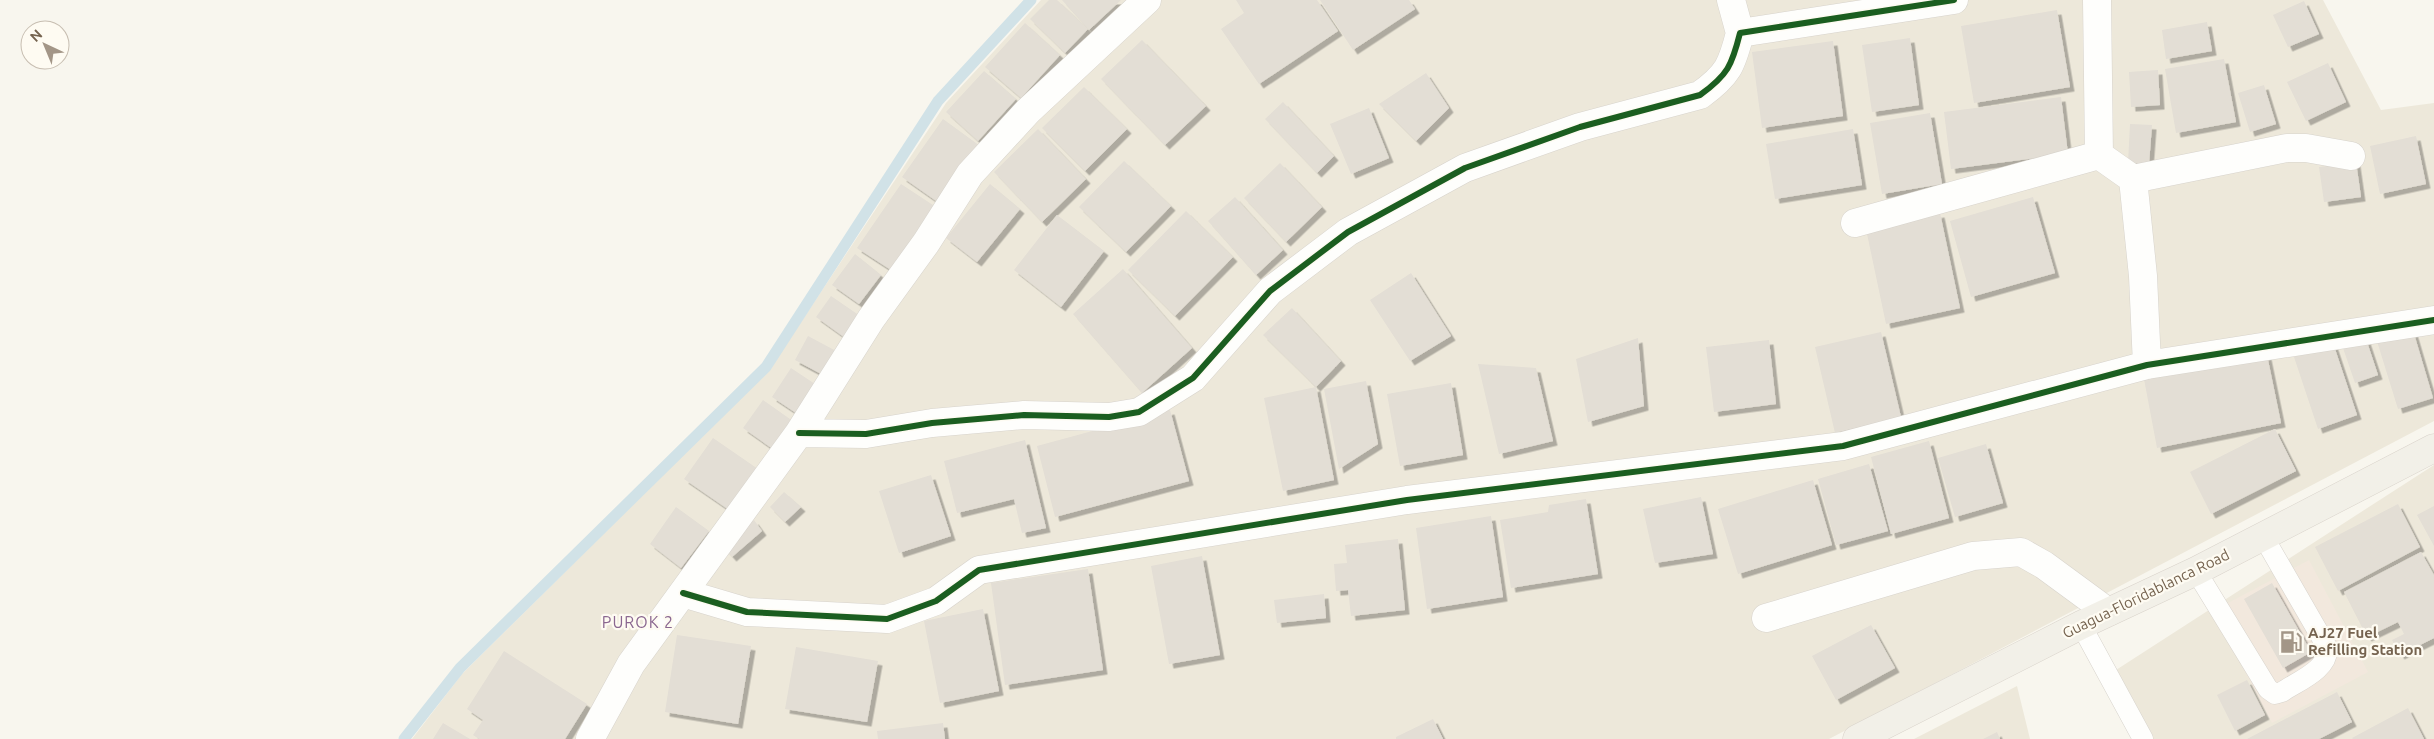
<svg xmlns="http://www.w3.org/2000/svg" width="2434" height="739" font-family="Ubuntu,sans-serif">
<defs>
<filter id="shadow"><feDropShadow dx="4.5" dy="4.5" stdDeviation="0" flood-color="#0004"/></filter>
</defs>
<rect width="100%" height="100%" fill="#f8f6ee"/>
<path fill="#ede8da" d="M1041 0H2323L2381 110 2434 103V421L1829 739H412L462 674 770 369 946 103Z
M2434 465V739H2153L2116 670Z
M2017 686 2030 739H1914Z"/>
<path fill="#f2e8dd" d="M2309 560 2368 672 2272 723 2213 611Z"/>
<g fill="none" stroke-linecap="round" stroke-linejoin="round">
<path stroke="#d1e2e7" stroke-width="11" d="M404 739 460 668 766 367 938 101 1031 0"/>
</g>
<path fill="#e3ded5" filter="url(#shadow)" d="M1049 0H1057L1088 29 1065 53 1030 19Z
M1062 0H1121L1089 30Z
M1236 0H1317L1338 31 1259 84 1221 29 1244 13Z
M1320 0H1409L1415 9 1353 50Z
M2304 1 2319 34 2288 47 2273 15Z
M2057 10 2070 87 1974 103 1961 26Z
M2207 22 2212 51 2166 59 2162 30Z
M1025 23 1060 55 1021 98 985 67Z
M1910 38 1919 105 1872 112 1862 45Z
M1142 40 1206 106 1165 145 1101 79Z
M1833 41 1843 116 1762 128 1752 52Z
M2224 59 2236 122 2176 133 2165 69Z
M2328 63 2346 102 2306 121 2287 82Z
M2158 70 2160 105 2131 107 2129 72Z
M984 71 1016 99 978 141 946 112Z
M1426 73 1449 108 1416 141 1379 104Z
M2264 85 2276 124 2250 132 2238 93Z
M1084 87 1127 129 1085 171 1042 128Z
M2061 97 2068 154 1951 169 1944 112Z
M1283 102 1334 156 1317 173 1265 119Z
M1369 108 1389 158 1351 174 1330 124Z
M1930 113 1942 184 1882 194 1870 123Z
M943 119 980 146 939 203 902 177Z
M2130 124 2152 125 2149 164 2128 163Z
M1038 129 1086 179 1042 222 994 172Z
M1853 129 1862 185 1775 199 1766 144Z
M2416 136 2426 184 2380 194 2370 146Z
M1124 161 1171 206 1126 252 1079 207Z
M2356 162 2361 197 2324 202 2319 167Z
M1280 163 1322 207 1286 242 1244 198Z
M901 184 936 207 894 272 857 248Z
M990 184 1020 209 977 262 946 238Z
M1235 197 1283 250 1256 275 1208 221Z
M2033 197 2055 273 1971 297 1950 221Z
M1186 211 1233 257 1175 316 1128 270Z
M1940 213 1960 308 1886 324 1866 229Z
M1057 215 1104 251 1061 307 1014 270Z
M855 254 881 275 859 304 832 285Z
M1123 269 1192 348 1142 393 1073 314Z
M1411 273 1451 336 1410 361 1370 300Z
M831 296 863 318 848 340 816 317Z
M1292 308 1341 361 1316 387 1263 335Z
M2412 327 2433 398 2398 409 2376 338Z
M1881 332 1901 417 1835 433 1815 347Z
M808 336 838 352 825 376 795 360Z
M1638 338 1644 406 1588 422 1576 359Z
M2366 339 2378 375 2355 383 2343 348Z
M1769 340 1776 404 1714 412 1706 347Z
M2333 343 2357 415 2318 429 2294 357Z
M2267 355 2281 423 2157 448 2144 379Z
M1478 364 1536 368 1553 441 1499 454Z
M791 368 821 388 802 417 772 397Z
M1366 381 1378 444 1339 469 1324 389Z
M1451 383 1463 455 1400 466 1387 394Z
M1316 387 1334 480 1283 491 1264 398Z
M763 400 797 424 777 452 743 428Z
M1170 410 1189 481 1055 517 1037 446Z
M2275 429 2296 471 2211 514 2190 472Z
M713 438 758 469 729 510 684 479Z
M1025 440 1046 528 1022 533 1014 499 957 513 944 461Z
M1929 441 1949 518 1891 534 1871 457Z
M1986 444 2003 503 1955 517 1938 458Z
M1869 464 1888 531 1836 545 1818 479Z
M931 475 951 536 899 553 879 491Z
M1813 480 1832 545 1738 574 1718 509Z
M784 492 801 507 785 522 770 507Z
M1701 497 1713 554 1655 563 1643 509Z
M1586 499 1598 574 1511 588 1500 520 1548 512 1549 505Z
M2398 504 2420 547 2338 591 2315 547Z
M2434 506V546L2417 515Z
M676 507 709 531 681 568 650 544Z
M1491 516 1503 597 1427 609 1416 528Z
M754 520 762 531 732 557 723 547Z
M1398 539 1405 610 1351 616 1348 590 1336 591 1334 564 1347 563 1345 545Z
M2421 552 2434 575V638L2400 655 2392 640 2404 634 2398 622 2367 637 2344 592Z
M1202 556 1220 655 1169 664 1151 566Z
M1088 569 1103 670 1005 685 991 583Z
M2272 583 2311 652 2283 668 2244 599Z
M1324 594 1326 618 1277 623 1274 600Z
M983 609 999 691 940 703 924 621Z
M1871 625 1895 668 1836 700 1812 656Z
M677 635 751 646 738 724 665 712Z
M796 647 878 661 867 722 785 709Z
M504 651 587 704 565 739H479L473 735 483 720 467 709Z
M2247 680 2265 715 2235 731 2217 695Z
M2337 692 2352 722 2319 739H2247Z
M2408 708 2424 739H2353L2352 738Z
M1433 719 1443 739H1396V737Z
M443 723 470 739H433Z
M943 723 945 739H878L877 731Z
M1997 732 2000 739H1983Z"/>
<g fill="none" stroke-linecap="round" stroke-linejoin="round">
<defs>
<path id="service" d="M2196 571 2268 689 2275 694 2282 692C2298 681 2330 669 2327 647L2263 536
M2081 625 2143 739"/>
<path id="minor" d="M1731 0 1740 33
M2097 0 2099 155 2133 179 2143 276 2147 365
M2133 179 2287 148H2306L2351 156
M1855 223 2099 155
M799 433 866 434 932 423 1024 415 1109 417 1139 412 1193 378 1270 291 1348 232 1465 168 1580 127 1700 95C1728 75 1732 65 1740 33L1954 0
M683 593 747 612 887 619 936 601 979 570 1407 500 1843 446 2147 365 2434 320
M1766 618 1973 556 2021 552 2044 565 2108 612
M590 739 631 664 799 433 871 319 926 243 970 174 1028 111 1147 0"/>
<path id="primary" d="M1857 739 2081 625 2196 571 2434 448"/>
</defs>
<use href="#service" stroke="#d7d3cc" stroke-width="21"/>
<use href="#minor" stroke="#d7d3cc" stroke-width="29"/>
<use href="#primary" stroke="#d9d3cb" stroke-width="29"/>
<use href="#service" stroke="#fefefc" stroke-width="20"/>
<use href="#minor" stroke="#fefefc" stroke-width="28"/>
<use href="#primary" stroke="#f2f0e8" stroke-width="28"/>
<defs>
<path id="cycleway" d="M799 433 866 434 932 423 1024 415 1109 417 1139 412 1193 378 1270 291 1348 232 1465 168 1580 127 1700 95C1728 75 1732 65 1740 33L1954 0
M683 593 747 612 887 619 936 601 979 570 1407 500 1843 446 2147 365 2434 320"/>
</defs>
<use href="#cycleway" stroke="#fefbf2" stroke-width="9"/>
<use href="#cycleway" stroke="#1b5e20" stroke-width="6"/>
</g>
<defs>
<symbol id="fuel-bare" viewBox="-9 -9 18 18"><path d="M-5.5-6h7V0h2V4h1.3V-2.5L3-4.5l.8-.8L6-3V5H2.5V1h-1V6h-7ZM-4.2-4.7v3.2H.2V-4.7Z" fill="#a39687" stroke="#fefbf2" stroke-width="2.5" paint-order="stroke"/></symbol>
</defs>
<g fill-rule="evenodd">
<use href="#fuel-bare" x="2275" y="626" width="32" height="32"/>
</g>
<g text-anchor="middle" stroke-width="4.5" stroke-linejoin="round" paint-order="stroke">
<g font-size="15" fill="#75634f" stroke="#fefbf2">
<text transform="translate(2146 594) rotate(-26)" y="5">Guagua-Floridablanca Road</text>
</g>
<g font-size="15" font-weight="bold" fill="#75634f" stroke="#fefbf2" text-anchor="start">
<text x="2308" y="638">AJ27 Fuel<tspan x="2308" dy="17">Refilling Station</tspan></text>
</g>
<g font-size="16" letter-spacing="1" fill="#8a6790" stroke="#fefbf2">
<text x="638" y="628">PUROK 2</text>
</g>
</g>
<g transform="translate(45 45) rotate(316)"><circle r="24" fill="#fefbf2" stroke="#c7beb1"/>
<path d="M0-4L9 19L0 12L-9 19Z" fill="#a39687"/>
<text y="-8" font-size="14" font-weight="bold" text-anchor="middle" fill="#75634f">N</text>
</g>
</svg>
